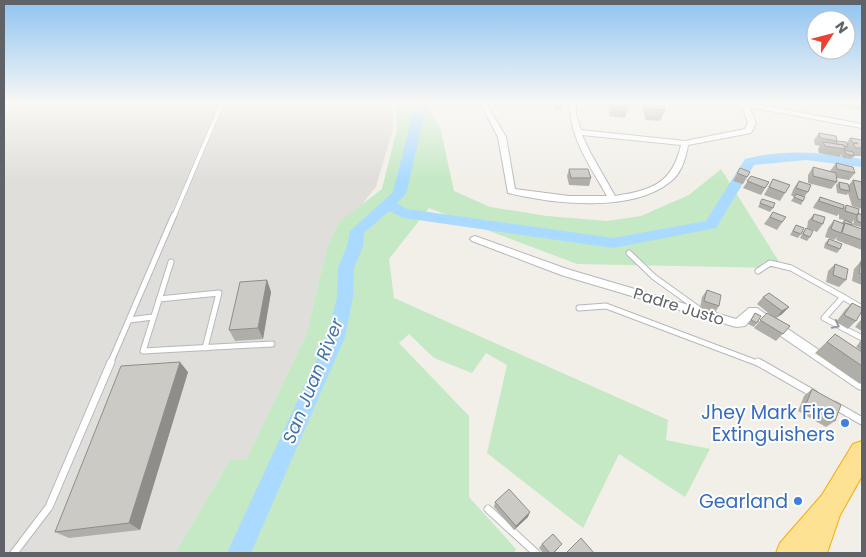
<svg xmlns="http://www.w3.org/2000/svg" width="866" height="557" font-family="Poppins,sans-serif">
<rect width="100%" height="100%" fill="#f1efe8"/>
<path fill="#e0deda" d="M4 103H393V129L376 187 360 207 339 222 328 245 306 335 246 460H230L175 553H4Z"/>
<path fill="#c5e8c5" d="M396 103H427L441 131 454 191 490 207 547 216 607 221 641 216 689 195 721 169 783 268 577 264 429 208 389 259 394 298 668 420 666 440 710 449 685 497 619 454 583 528 487 453 507 365 486 353 472 373 434 358 409 334 399 343 469 416V497L516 549 514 553H175L230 460H246L306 335 328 245 339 222 382 189 397 129Z"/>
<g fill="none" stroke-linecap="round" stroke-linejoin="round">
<path fill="#aadaff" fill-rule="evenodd" d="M412 103H422L423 121 406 194 397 203 407 209 613 238 706 221 745 159C784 149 822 152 862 159V167L806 160 754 165 716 228 613 248 404 218 389 211 364 233 363 246 354 268 353 297 345 337 251 553H227L327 337 337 297 338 268 347 246 350 231 393 192 411 121Z"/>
<defs>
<path id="lane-far2" d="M174 216 222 103"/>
<path id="lane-far1" d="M629 253 654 277 700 310
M171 262 143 351 272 344
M758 271 770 263 791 268 843 297
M159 299 219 293 205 348
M579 308 606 306 760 364
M862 308 843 297 824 318 862 338
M129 320 153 317
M110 364 174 215"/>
<path id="lane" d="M758 362 814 394
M834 405 862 421
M488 509 536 553
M14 553 49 507 111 362"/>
<path id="street" d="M480 103H486L506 137 515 189 569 196H607C591 167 569 138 570 103H576V114L581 130 685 141 745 129 748 123 742 106 720 105 717 103H750L862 124V128L749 107 756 123 751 133 688 145C686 158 681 174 670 182 632 213 553 204 508 193L498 137ZM582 135 681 145C672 184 652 190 615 196L590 152Z
M475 236 567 269 736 319 749 308H757L862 379V390L858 389 753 317 745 326 736 327 561 275 472 241 470 239 472 237Z"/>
<path id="highway" d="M862 441V476L840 515 827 553H776L780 543 822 495 853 444Z"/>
</defs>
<use href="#lane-far2" stroke="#b5b8bc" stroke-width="5"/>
<use href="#lane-far1" stroke="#b5b8bc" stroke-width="7"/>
<use href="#lane" stroke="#b5b8bc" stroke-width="9"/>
<use href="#street" stroke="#b5b8bc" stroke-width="2"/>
<use href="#highway" stroke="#f9ab00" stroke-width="2"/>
<use href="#lane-far2" stroke="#fff" stroke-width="4"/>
<use href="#lane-far1" stroke="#fff" stroke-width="5"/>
<use href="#lane" stroke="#fff" stroke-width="7"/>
<use href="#street" fill="#fff" fill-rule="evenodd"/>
<use href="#highway" fill="#fde293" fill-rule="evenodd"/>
</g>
<path fill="#afaea9" d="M555 103H563L562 109H555Z
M610 103H629V107L625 118 609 116Z
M641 103H662L665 110 660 121 646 120 641 105Z
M839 103H862V108L860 111 839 106Z
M819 133 837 141 846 144 850 138 862 140V156H854L851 159 843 158 841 154 840 157 819 153 818 149 820 146 815 145 814 140Z
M836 163 855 173 849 180 837 178V182L831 189 808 183V175L813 167 830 171Z
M740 168 750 172 743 184 733 181Z
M569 169 591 178 589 186 569 185 567 176Z
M751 176 769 182 761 195 743 188Z
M773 179 785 193 780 201 764 195Z
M853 180 862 182V209L852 206 848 193 847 195 837 193 836 185 839 182 849 185Z
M799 181 808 192 804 197 803 201 801 205 791 201 794 197 791 195 794 188Z
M820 197 843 209 837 216 813 208 815 204Z
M762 199 773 208 770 212 758 207Z
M846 205 858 213 862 215V226L861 227 853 225 854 220 852 222V225L862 229V250L836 240 837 237 834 240 825 237 828 228 834 220 842 223 844 220 839 219V213Z
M773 212 786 217 777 230 764 224Z
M814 214 823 224 817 232 807 228 808 221Z
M796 225 801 234 798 238 790 235Z
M806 228 810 237 807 241 800 238 803 232Z
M829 239 840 249 837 253 824 248 825 243Z
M861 261H862V285L852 281 854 269Z
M835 264 846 280 839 287 826 282 828 271Z
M267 280 271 292 263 339 235 341 229 330Z
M707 290 719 306 714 314 700 308 702 297Z
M763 297 789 307 782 314 776 318 790 326 776 341 754 328 767 313 772 316 757 304Z
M852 303 856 321 848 329 836 322 845 310Z
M755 313 757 323 754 327 748 324Z
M862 319V331L855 327 859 322Z
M835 334 857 349 862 351V382L860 384 815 353Z
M862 339V351L856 347Z
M188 372 140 530 69 538 55 532Z
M812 389 835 421 826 427 798 411 804 396Z
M495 502 528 517 514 530 494 507Z
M542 544 559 548 554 553H543L539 548Z"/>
<path fill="#8f8d8a" d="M267 280 271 292 263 339 258 328Z
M789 307 782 314 776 318 782 311Z
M180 362 188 372 140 530 129 523Z
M530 512 528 517 514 530 516 526Z"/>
<path fill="#cccac5" stroke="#8f8d8a" d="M612 103H629V107L612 105Z
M648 103H662L665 110 650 109Z
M819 133 836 136 837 141 820 138Z
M850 138 862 140V148H856L853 144 858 143H853Z
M837 141 846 142 848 147 844 146V145L836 144Z
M823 142 844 145 845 149 825 146Z
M844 150 853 152 854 156 846 154Z
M836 163 853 167 855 173 837 169Z
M813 167 836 173 837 182 813 176Z
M740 168 750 172 747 177 737 173Z
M569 169H588L591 178H571Z
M751 176 769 182 765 188 747 181Z
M773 179 790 185 785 193 769 187Z
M853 180 862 182V200L858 199Z
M799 181 811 185 808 192 796 188Z
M839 182 848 184 850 191 840 189Z
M796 194 805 197 803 201 794 197Z
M820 197 844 205 843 209 819 201Z
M762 199 775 203 773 208 760 203Z
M846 205 859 209 858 215 845 211Z
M773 212 786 217 782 222 770 217Z
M858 213 862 215V223L857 221V216Z
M814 214 825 217 823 224 812 220Z
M834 220 844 224 841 233 831 229Z
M845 220 852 223V225L845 223V224H843Z
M845 223 862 229V240L842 233Z
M796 225 804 228 801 234 793 231Z
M806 228 813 231 810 237 803 234Z
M829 239 842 244 840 249 827 244Z
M861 261H862V274L859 273Z
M835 264 848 269 846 280 833 275Z
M267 280 258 328 229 330 240 282Z
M707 290 721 295 719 306 704 301Z
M769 293 789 307 782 311 763 297Z
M852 303 862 308V311L856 321 844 315Z
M755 313 761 316 757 323 751 320Z
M767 313 790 326 783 334 760 320Z
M835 334 862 352V366L827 342Z
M180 362 129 523 55 532 121 366Z
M812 389 841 405 835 421 806 404Z
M509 489 530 512 516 526 495 502Z
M553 534 562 544 553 553H550L542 544Z
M581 538 594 553H566Z"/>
<defs><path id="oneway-chevron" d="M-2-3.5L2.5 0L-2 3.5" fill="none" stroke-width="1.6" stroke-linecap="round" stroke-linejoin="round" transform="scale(1.25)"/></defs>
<use stroke="#979a9d" href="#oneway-chevron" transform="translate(836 325) rotate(27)"/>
<linearGradient id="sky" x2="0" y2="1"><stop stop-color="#8fc3f1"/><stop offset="0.57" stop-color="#f9f8f5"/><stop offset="1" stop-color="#f9f8f5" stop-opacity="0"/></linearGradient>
<rect width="866" height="181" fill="url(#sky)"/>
<g fill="#3f7fe0" stroke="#fff" stroke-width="2">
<circle cx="845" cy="423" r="5"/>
<circle cx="798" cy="501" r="5"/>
</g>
<g text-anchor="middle" stroke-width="4" stroke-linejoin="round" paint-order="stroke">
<g font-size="16" fill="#5f6368" stroke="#fff">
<text transform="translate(679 306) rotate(17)" y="6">Padre Justo</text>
</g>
<g font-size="18" font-style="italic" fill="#4174aa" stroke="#fff">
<text transform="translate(313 381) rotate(-68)" y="6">San Juan River</text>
</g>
<g font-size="19" fill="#366cbe" stroke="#fff" text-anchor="end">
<text x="835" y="419">Jhey Mark Fire<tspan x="835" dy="22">Extinguishers</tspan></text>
<text x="788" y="508">Gearland</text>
</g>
</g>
<rect width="866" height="557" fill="none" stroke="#5f6368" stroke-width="10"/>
<g transform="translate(831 35) rotate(54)"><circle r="24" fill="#ffffff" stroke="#bfc1c3"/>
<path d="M0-4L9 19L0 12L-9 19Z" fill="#ea4335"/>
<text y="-8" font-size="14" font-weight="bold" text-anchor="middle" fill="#5f6368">N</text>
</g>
</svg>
